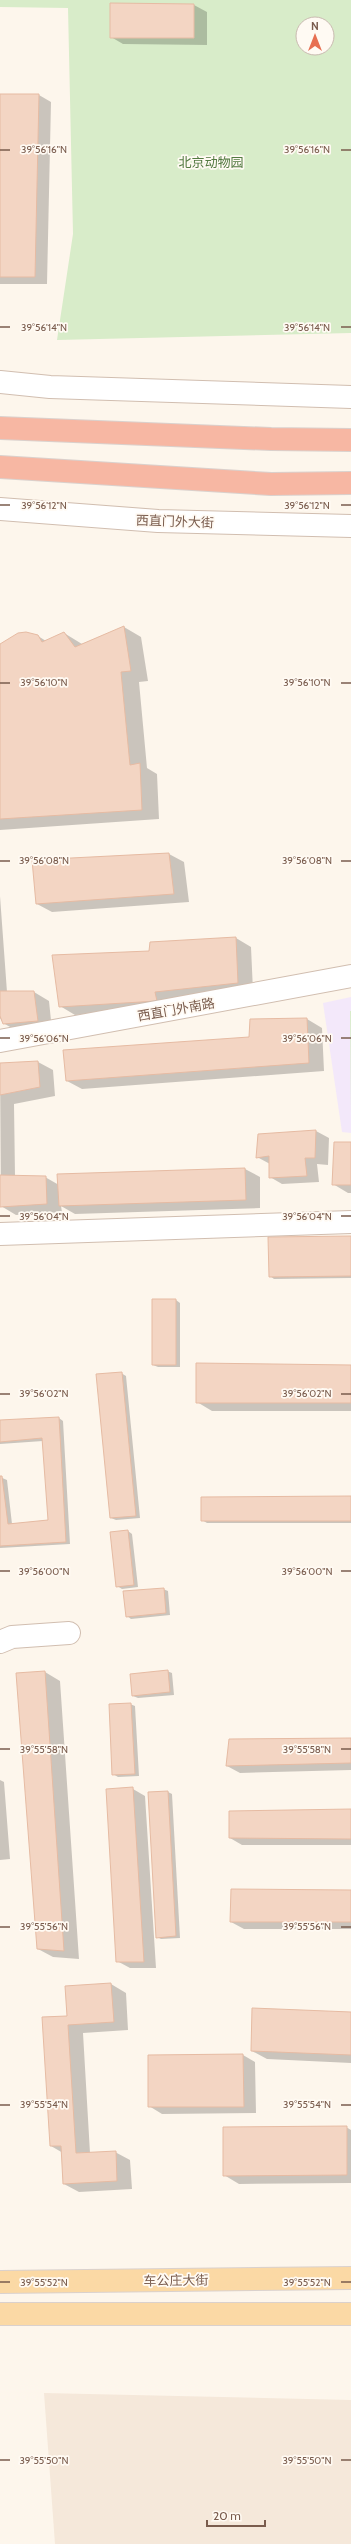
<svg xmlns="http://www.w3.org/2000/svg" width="351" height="2544" font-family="Cabin,'Noto Sans SC',sans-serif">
<rect width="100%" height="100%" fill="#fdf6ec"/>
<path fill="#f5e8da" d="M44 2393 351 2400V2544H55Z"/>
<path fill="#f3e8fa" d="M351 997V1133L342 1132 323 1003Z"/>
<path fill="#d8ecc9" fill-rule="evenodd" d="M0 0H351V333L57 340 73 234 68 8 0 7ZM303 24H327V48H303Z
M350 1011H351L350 1115Z"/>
<path fill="#0003" d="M111 4 194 5 207 12V45L123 44 111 37Z
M0 95H39L51 102 47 284H0Z
M124 627 141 637 148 681 139 682 147 768 157 774 159 819 0 830V647L38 636 46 641 64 633 82 644Z
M169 854 184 862 189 902 52 912 37 904 34 861Z
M0 896 7 992H34L49 1001 52 1030 19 1032 3 1023 0 1018Z
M236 938 251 947 253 991 171 1009 75 1015 60 1006 150 952Z
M307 1019 322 1028 324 1071 82 1089 67 1081 250 1038Z
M38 1062 53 1070 55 1096 14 1104 15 1176 45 1177 59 1185 245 1169 260 1177V1208L75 1214 61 1206 62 1212 16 1215 1 1206 0 1064Z
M316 1131 329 1138 328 1165 317 1164 319 1182 282 1184 270 1177V1164L257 1157 258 1135Z
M351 1143V1193H348L333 1184Z
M351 1237V1278L274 1279 270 1276Z
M176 1300 180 1303V1367H158L153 1365Z
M351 1366V1411H212L197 1402Z
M121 1373 126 1376 140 1518 116 1520 111 1518Z
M59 1418 63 1421 70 1544 0 1548V1477L7 1480 12 1524 49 1521 43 1441 0 1444V1421Z
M351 1497V1523H207L202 1520Z
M128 1531 132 1534 138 1587 122 1589 117 1586Z
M163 1589 168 1591 170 1615 131 1619 127 1616Z
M167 1671 172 1673 174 1695 138 1698 133 1696Z
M45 1672 60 1681 79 1959 53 1957 38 1949Z
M130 1704 135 1706 139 1776 118 1777 113 1774Z
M351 1739V1770L240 1773 227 1766Z
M0 1780 4 1782 10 1859 0 1860Z
M133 1789 145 1796 156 1968H130L117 1961Z
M168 1792 172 1794 180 1938 161 1939 157 1937Z
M351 1810V1845H242L230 1838Z
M351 1891V1929H244L231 1922Z
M111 1984 126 1993 128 2030 83 2033 90 2153 115 2152 130 2160 132 2189 79 2192 64 2184 63 2153 51 2146 68 2017Z
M351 2013V2063L267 2059 252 2051Z
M243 2055 255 2062 256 2113 162 2114 149 2106Z
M346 2127 351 2130V2183L239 2184 224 2175Z"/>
<path fill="#f3d5c3" stroke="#e6bba3" d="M110 3 194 4V38H110Z
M0 94H39L35 277H0Z
M124 626 131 671 121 672 130 765 140 763 142 810 0 819V644L18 633 26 632 38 635 42 642 64 632 75 647Z
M169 853 174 894 36 904 32 860Z
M236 937 238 983 155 992 157 1001 59 1007 52 955 149 951 150 942Z
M0 991H34L38 1021 3 1024 0 1016Z
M307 1018 309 1063 66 1081 63 1050 249 1037 250 1019Z
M38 1061 40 1087 0 1095V1063Z
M316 1130 315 1158H305L307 1176 269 1178V1156L256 1158 258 1134Z
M334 1142H351V1185H332Z
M245 1168 246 1200 59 1206 57 1174Z
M0 1175 46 1176 47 1204 0 1207Z
M351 1236V1276L269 1277 268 1237Z
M152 1299H176V1365H152Z
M196 1363 351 1365V1403H196Z
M122 1372 136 1516 110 1518 96 1374Z
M59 1417 66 1542 0 1546V1476H2L8 1524 48 1520 42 1438 0 1442V1420Z
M351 1496V1521H201V1497Z
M128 1530 134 1585 116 1587 110 1532Z
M164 1588 166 1613 126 1617 123 1591Z
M168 1670 170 1692 132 1696 130 1674Z
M45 1671 64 1951 37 1949 16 1673Z
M131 1703 135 1774 112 1775 109 1704Z
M351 1738V1763L226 1766 229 1739Z
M133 1787 144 1962H116L106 1789Z
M168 1791 176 1936 156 1938 148 1792Z
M351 1809V1839L229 1838V1811Z
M231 1889 351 1890V1922H230Z
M111 1983 114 2022 68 2025 76 2153 116 2151 117 2181 63 2184 61 2146H50L42 2017 67 2016 65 1986Z
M252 2008 351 2012V2055L251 2051Z
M243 2054 244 2107H148V2055Z
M347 2126V2175L223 2176V2127Z"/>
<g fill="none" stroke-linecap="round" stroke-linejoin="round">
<defs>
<path id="minor" d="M0 382 50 387 351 397
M0 509 158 521 351 526
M0 1041 351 976
M0 1234 351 1222
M0 1642 12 1637 69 1633"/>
<path id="major" d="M0 2282 351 2278
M0 2314H351"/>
<path id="highway" d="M0 428 271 439 351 440
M0 467 271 484 351 483"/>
</defs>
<use href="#minor" stroke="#d1beb0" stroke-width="24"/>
<use href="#major" stroke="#dad1cd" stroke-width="24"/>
<use href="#highway" stroke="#dad1cd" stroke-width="24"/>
<use href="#minor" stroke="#fff" stroke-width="22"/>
<use href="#major" stroke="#fbd9a5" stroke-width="22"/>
<use href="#highway" stroke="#f7b7a3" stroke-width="22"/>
</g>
<path fill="none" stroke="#7a5c4d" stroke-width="1.5" d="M0 150H10M341 150H351M0 327H10M341 327H351M0 505H10M341 505H351M0 683H10M341 683H351M0 861H10M341 861H351M0 1038H10M341 1038H351M0 1216H10M341 1216H351M0 1394H10M341 1394H351M0 1571H10M341 1571H351M0 1749H10M341 1749H351M0 1927H10M341 1927H351M0 2105H10M341 2105H351M0 2282H10M341 2282H351M0 2460H10M341 2460H351"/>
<g text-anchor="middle" stroke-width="3.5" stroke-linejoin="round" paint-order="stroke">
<g font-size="13" fill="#537a41" stroke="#fffaf3">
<text x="211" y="167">北京动物园</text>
</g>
<g font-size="13" fill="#7a5c4d" stroke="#fffaf3">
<text transform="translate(175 521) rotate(2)" y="5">西直门外大街</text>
<text transform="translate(176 1009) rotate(-10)" y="5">西直门外南路</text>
<text transform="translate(176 2280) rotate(-1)" y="5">车公庄大街</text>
</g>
</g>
<g font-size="10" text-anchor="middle" fill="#7a5c4d" stroke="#fffaf3" stroke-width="3.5" stroke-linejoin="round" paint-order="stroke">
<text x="44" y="153">39°56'16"N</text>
<text x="307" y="153">39°56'16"N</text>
<text x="44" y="331">39°56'14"N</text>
<text x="307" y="331">39°56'14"N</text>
<text x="44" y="509">39°56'12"N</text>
<text x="307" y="509">39°56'12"N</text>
<text x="44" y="686">39°56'10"N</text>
<text x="307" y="686">39°56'10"N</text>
<text x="44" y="864">39°56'08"N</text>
<text x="307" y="864">39°56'08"N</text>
<text x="44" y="1042">39°56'06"N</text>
<text x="307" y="1042">39°56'06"N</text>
<text x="44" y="1220">39°56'04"N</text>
<text x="307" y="1220">39°56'04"N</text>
<text x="44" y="1397">39°56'02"N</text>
<text x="307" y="1397">39°56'02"N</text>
<text x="44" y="1575">39°56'00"N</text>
<text x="307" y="1575">39°56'00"N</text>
<text x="44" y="1753">39°55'58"N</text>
<text x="307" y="1753">39°55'58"N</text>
<text x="44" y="1930">39°55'56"N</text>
<text x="307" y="1930">39°55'56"N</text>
<text x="44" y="2108">39°55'54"N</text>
<text x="307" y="2108">39°55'54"N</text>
<text x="44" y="2286">39°55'52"N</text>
<text x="307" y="2286">39°55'52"N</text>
<text x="44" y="2464">39°55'50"N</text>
<text x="307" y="2464">39°55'50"N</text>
</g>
<g transform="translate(315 36)"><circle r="19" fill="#fffaf3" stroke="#cabbb1"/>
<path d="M0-3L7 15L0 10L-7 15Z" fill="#e76f51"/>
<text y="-6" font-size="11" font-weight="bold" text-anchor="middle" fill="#7a5c4d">N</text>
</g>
<path d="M207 2520v6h58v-6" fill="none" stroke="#7a5c4d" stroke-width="2"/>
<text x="213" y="2520" font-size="12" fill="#7a5c4d" stroke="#fffaf3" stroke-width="3" paint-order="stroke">20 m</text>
</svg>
